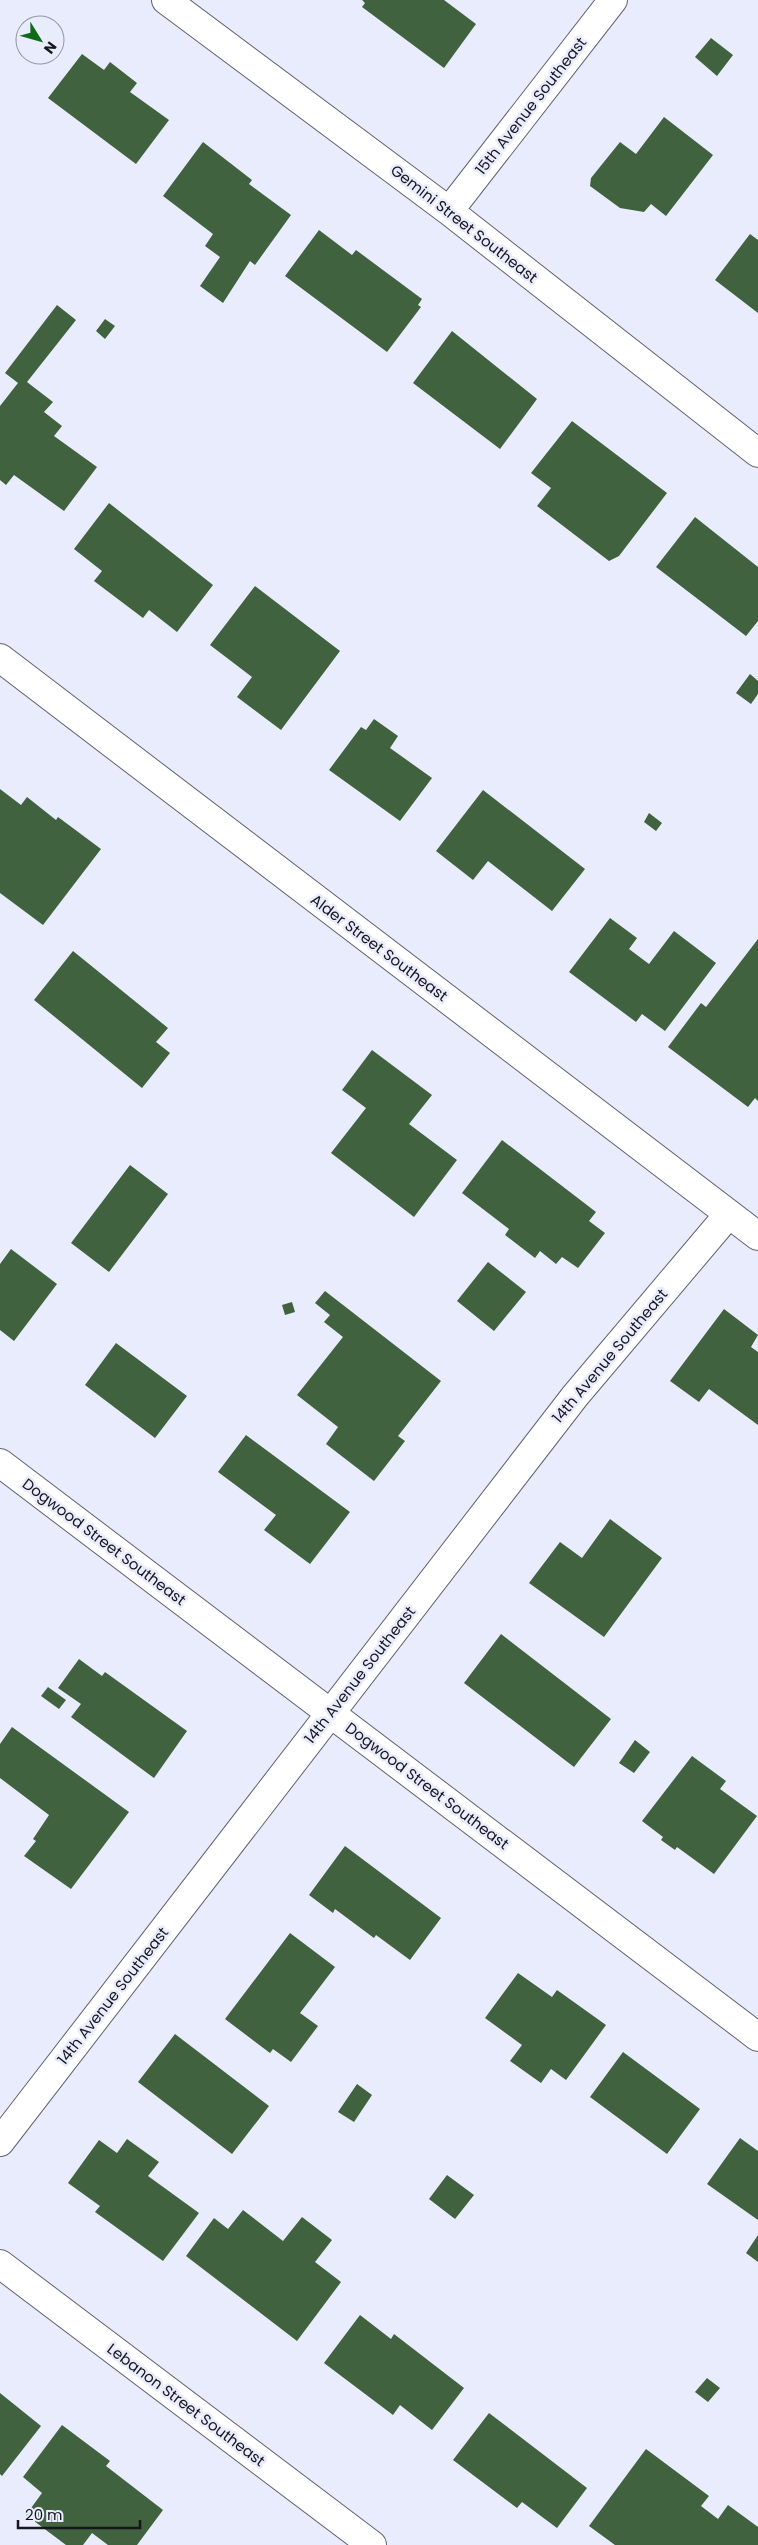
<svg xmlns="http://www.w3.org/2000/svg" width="758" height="2545" font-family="Poppins,sans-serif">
<rect width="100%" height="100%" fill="#e9ecfc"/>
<path fill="#40623f" d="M362 0H444L476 24 444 68 362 7 365 3Z
M711 38 733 55 717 76 695 57Z
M82 54 104 70 110 62 137 83 130 92 169 120 136 164 48 98Z
M664 117 713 155 666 216 651 204 644 212 620 208 590 186 591 178 620 142 636 154Z
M203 142 252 180 249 184 291 215 255 265 250 261 223 303 200 286 220 257 205 246 213 234 163 196Z
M319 230 352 255 356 250 422 299 418 305 421 307 387 352 285 276Z
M750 234 758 240V313L715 280Z
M57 305 76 320 27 382 53 402 44 412 62 426 54 436 97 467 64 511 14 475 6 485 0 480V406L18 383 5 373Z
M105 319 115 326 105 339 96 331Z
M452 331 537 399 500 449 413 383Z
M572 421 667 493 619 556 609 561 537 506 551 488 531 473Z
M109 503 213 585 177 632 149 610 143 618 94 581 102 571 74 549Z
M695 517 758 567V621L746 636 656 567Z
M255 586 340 651 281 730 237 697 252 677 210 645Z
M750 674 758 681V694L751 704 736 693Z
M374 719 398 736 390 748 432 778 400 821 329 770 361 727 366 730Z
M0 789 21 805 27 797 56 820 58 817 101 849 43 925 0 893Z
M483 790 585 869 552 911 488 861 473 880 436 851Z
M649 813 662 823 656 831 644 822Z
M610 918 637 938 629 949 649 964 674 931 716 963 665 1031 642 1014 636 1022 569 972Z
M758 939V1101L755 1098 748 1107 668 1047 701 1003 706 1007Z
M73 951 168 1028 156 1042 170 1053 142 1088 34 1000Z
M372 1050 432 1095 409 1124 457 1160 414 1217 331 1153 366 1108 342 1090Z
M502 1140 596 1212 589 1221 605 1233 578 1268 562 1257 556 1264 540 1251 535 1258 505 1235 509 1229 462 1193Z
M130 1165 168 1194 109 1272 71 1243Z
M11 1249 57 1284 14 1341 0 1330V1264Z
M488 1262 526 1292 494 1331 457 1301Z
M325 1291 441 1381 398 1436 405 1441 374 1481 326 1444 338 1427 297 1395 343 1337 324 1322 330 1315 315 1303Z
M292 1302 295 1312 285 1315 282 1305Z
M724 1309 758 1335 751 1347 758 1352V1425L709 1389 699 1402 670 1381Z
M116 1343 187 1396 155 1438 85 1385Z
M246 1435 350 1512 310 1564 264 1530 276 1515 218 1472Z
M610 1519 662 1558 604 1637 529 1583 560 1542 582 1558Z
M501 1634 611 1719 574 1767 464 1683Z
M79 1659 102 1676 105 1672 187 1731 154 1778 71 1717 81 1704 58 1688Z
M48 1687 66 1700 59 1709 41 1696Z
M12 1727 129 1812 71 1889 24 1856 36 1841 33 1839 49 1815 0 1778V1744Z
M635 1740 650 1752 634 1773 619 1763Z
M692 1756 726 1781 720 1789 757 1816 714 1874 677 1847 675 1850 661 1840 663 1837 642 1821Z
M345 1846 441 1918 410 1960 376 1935 374 1938 335 1909 333 1913 309 1895Z
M290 1933 335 1967 300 2013 318 2026 291 2062 273 2049 270 2053 225 2019Z
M518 1973 552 1997 557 1990 606 2025 566 2080 551 2069 541 2083 510 2061 522 2045 485 2018Z
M175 2034 269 2106 232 2154 138 2082Z
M623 2052 700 2109 667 2154 590 2097Z
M357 2084 372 2095 354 2122 338 2112Z
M740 2138 758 2151V2220L707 2184Z
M127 2139 159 2162 148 2176 199 2213 163 2261 95 2212 100 2206 68 2183 99 2140 117 2153Z
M447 2175 474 2195 455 2219 429 2199Z
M243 2210 283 2241 302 2217 332 2240 315 2262 341 2282 297 2341 186 2256 214 2218 228 2229Z
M758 2235V2262L746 2253Z
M360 2315 391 2339 394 2334 464 2388 432 2430 400 2405 393 2415 324 2363Z
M707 2378 720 2388 708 2402 695 2392Z
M0 2393 41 2426 2 2476 0 2474Z
M489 2413 587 2488 557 2528 522 2502 517 2508 453 2460Z
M62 2425 110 2461 106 2466 163 2510 137 2545H108L92 2533 83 2545H66L26 2515 42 2493 23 2477Z
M646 2449 709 2496 701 2506 718 2519 728 2505 758 2527V2545H615L589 2526Z"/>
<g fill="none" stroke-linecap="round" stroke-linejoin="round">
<defs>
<path id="street" d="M166 0 449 211 758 453
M449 211 613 0
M0 658 758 1236
M0 1463 758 2037
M0 2142 575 1396 728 1215
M0 2264 372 2545"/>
</defs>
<use href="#street" stroke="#606370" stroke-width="30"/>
<use href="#street" stroke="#fff" stroke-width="28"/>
</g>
<g text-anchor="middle" stroke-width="5" stroke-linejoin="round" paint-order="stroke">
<g font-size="15" fill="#16161c" stroke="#e9ecfc">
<text transform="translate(531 106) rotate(-52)" y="5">15th Avenue Southeast</text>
<text transform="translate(464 224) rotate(38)" y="5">Gemini Street Southeast</text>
<text transform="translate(379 948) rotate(37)" y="5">Alder Street Southeast</text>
<text transform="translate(610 1356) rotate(-50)" y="5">14th Avenue Southeast</text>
<text transform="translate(104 1542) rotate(37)" y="5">Dogwood Street Southeast</text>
<text transform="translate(360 1675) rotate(-52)" y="5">14th Avenue Southeast</text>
<text transform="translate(427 1786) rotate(37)" y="5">Dogwood Street Southeast</text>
<text transform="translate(113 1996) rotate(-52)" y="5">14th Avenue Southeast</text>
<text transform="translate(186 2405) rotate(37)" y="5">Lebanon Street Southeast</text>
</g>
</g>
<g transform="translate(40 40) rotate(127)"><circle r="24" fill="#e9ecfc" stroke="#9596a2"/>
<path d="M0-4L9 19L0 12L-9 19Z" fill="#0f6b15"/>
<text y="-8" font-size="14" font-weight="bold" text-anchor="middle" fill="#16161c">N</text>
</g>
<path d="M18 2520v8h122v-8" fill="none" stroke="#16161c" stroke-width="2.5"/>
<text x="25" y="2520" font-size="15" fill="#16161c" stroke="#e9ecfc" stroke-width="4" paint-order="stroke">20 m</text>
</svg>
